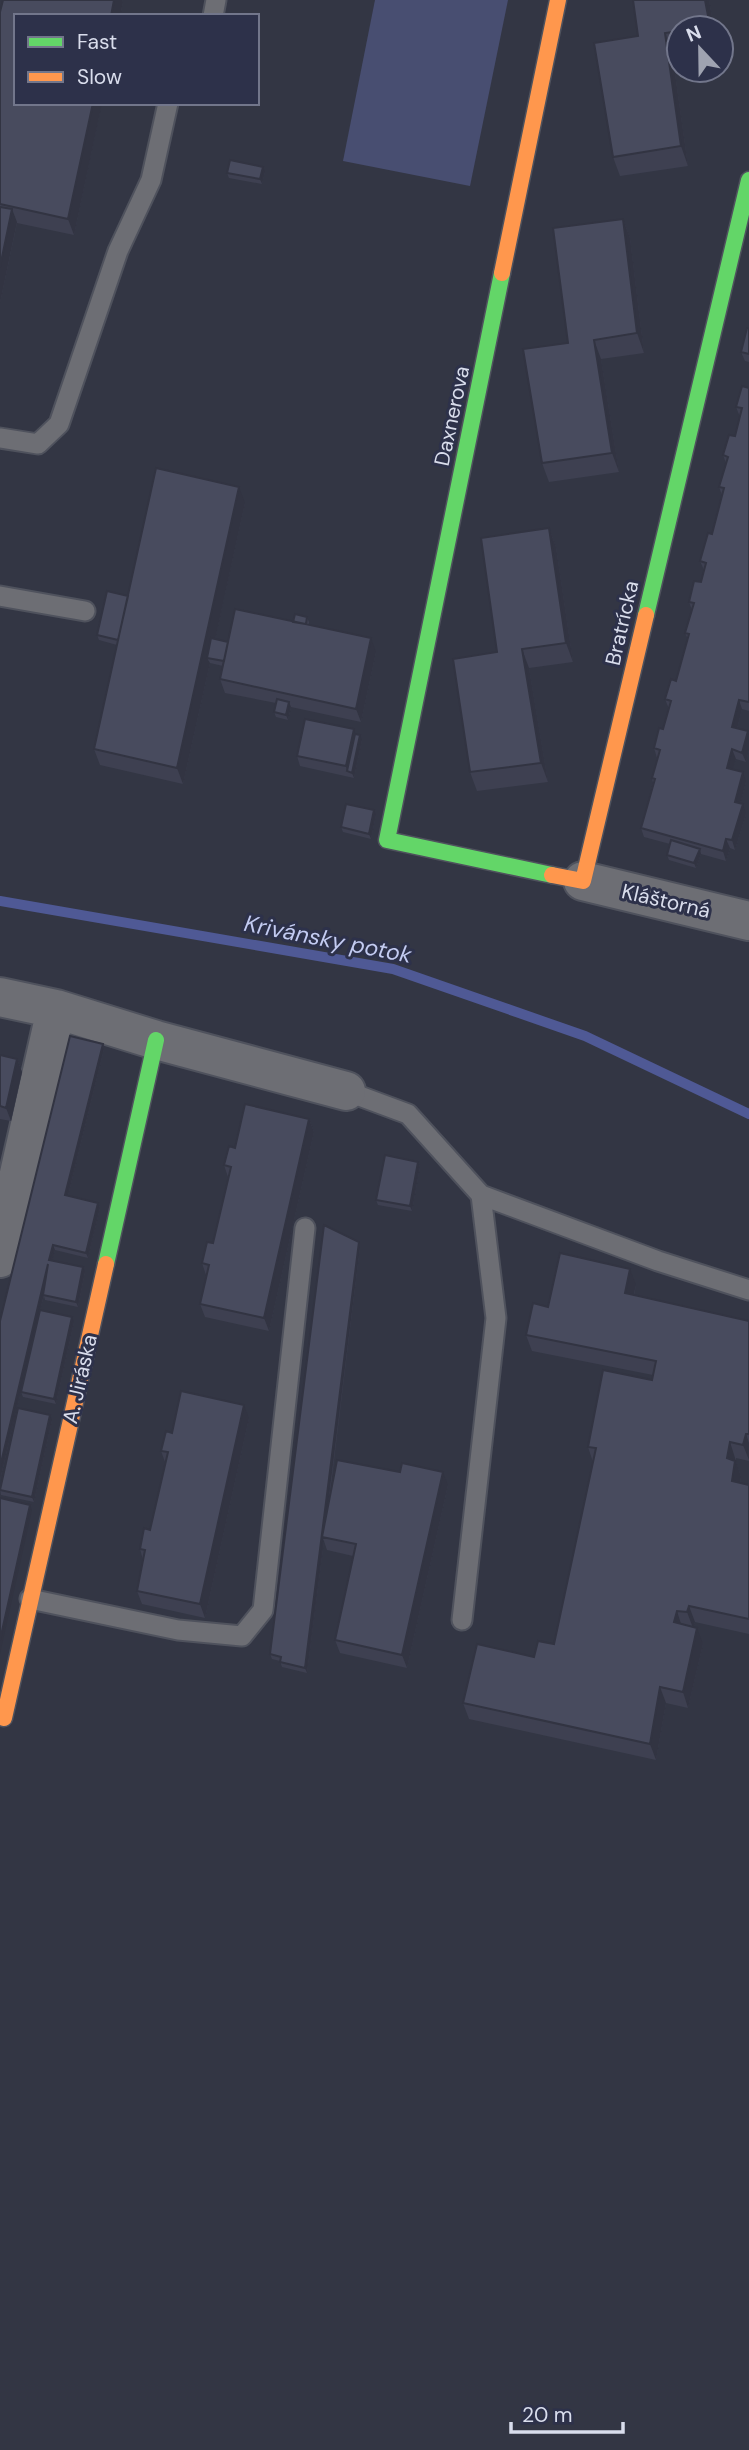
<svg xmlns="http://www.w3.org/2000/svg" width="749" height="2450" font-family="'DM Sans',sans-serif">
<rect width="100%" height="100%" fill="#333644"/>
<path fill="#484e71" d="M375 0H508L470 186 343 161Z"/>
<g fill="none" stroke-linecap="round" stroke-linejoin="round">
<path stroke="#4f5995" stroke-width="10" d="M0 901 393 969 585 1036 749 1114"/>
<defs>
<path id="lane" d="M213 16 216 0
M0 438 38 444 59 424 118 251 151 180 168 103
M0 596 85 611
M346 1091 408 1114 481 1195 496 1318 462 1620
M481 1195 658 1261 749 1290
M30 1599 178 1630 242 1636 263 1610 305 1228"/>
<path id="street" d="M583 881 749 921
M0 997 56 1009 156 1040 346 1091
M0 1258 56 1009"/>
<path id="fast" d="M502 273 387 840 552 875
M646 615 749 180
M106 1264 156 1040"/>
<path id="slow" d="M502 273 558 0
M552 875 583 881 646 615
M4 1718 106 1264"/>
</defs>
<use href="#lane" stroke="#4f525d" stroke-width="23"/>
<use href="#street" stroke="#4f525d" stroke-width="42"/>
<use href="#fast" stroke="#4f525d" stroke-width="19"/>
<use href="#slow" stroke="#4f525d" stroke-width="19"/>
<use href="#lane" stroke="#6d6e74" stroke-width="19"/>
<use href="#street" stroke="#6d6e74" stroke-width="38"/>
<use href="#fast" stroke="#63d668" stroke-width="16"/>
<use href="#slow" stroke="#ff974d" stroke-width="16"/>
</g>
<path fill="#3e4051" d="M3 0H122L123 2 74 235 17 223 0 303V12Z
M633 0H709L714 28H679V51L672 52 688 166 620 176 613 157 638 36Z
M265 172 262 184 229 178 227 173Z
M623 219 630 238 644 353 601 359 619 472 549 482 542 463 568 343Z
M749 328V362L745 361 741 352Z
M749 388V711L742 709 737 729 748 731 749 734V750L746 762 736 759 732 769 746 782 740 804 746 814 735 850 730 848 726 861 701 854 696 868 669 860 667 855 670 844 644 837 641 828 653 783 652 778 657 758 654 748 663 729 669 709 665 699 676 681 688 639 685 633 692 610 689 602 701 582 704 570 700 561 712 534 722 495 719 487 726 463 723 455 735 436 740 417 736 407Z
M245 503 215 639 228 642 307 617 309 622V625L376 652 361 722 291 707 288 720 276 717 274 712 276 703 225 693 220 679 223 666 210 663 183 784 100 765 94 749 117 645 99 640 97 635 128 596Z
M549 528 556 547 573 662 529 668 548 782 477 791 470 772 497 652Z
M362 740 354 778 300 766 297 756Z
M376 815 371 839 343 832 341 827Z
M103 1044 104 1049 68 1196 98 1203 100 1208 92 1241 88 1258 55 1250 52 1260 85 1272 78 1307 45 1300 44 1296 40 1310 74 1322 56 1404 23 1397 21 1392 25 1374 0 1480V1321Z
M0 1055 17 1059 22 1072 11 1121 0 1119Z
M309 1119 314 1132 269 1331 205 1317 200 1304 206 1275 202 1263 213 1243 228 1177 224 1165 235 1148Z
M418 1162 420 1167 412 1211 378 1205 376 1200Z
M359 1242 360 1247 329 1501 448 1485 407 1668 340 1653 335 1640 353 1556 327 1550 324 1541 307 1673 282 1667 280 1661 272 1659 270 1654Z
M636 1285 634 1295 749 1321V1461L736 1458V1462L741 1477 740 1483 749 1485V1634L695 1622 693 1627 703 1644 688 1708 666 1703 656 1760 469 1719 463 1703 554 1644 593 1462 588 1447 652 1380 653 1375 532 1351 526 1335 548 1307Z
M249 1418 205 1618 142 1604 137 1591 143 1560 140 1549 150 1530 165 1462 161 1451 172 1433Z
M52 1420 34 1502 1 1495 0 1489Z"/>
<path fill="#323442" d="M114 0H122L123 2 120 16H111Z
M705 0H709L714 28H710Z
M665 33 672 52 688 166 681 146Z
M93 103H102L74 235 68 219Z
M263 167 265 172 262 184 260 179Z
M12 209 17 222 0 303V267Z
M623 219 630 238 644 353 637 333Z
M594 340 601 359 619 472 612 453Z
M239 487 245 503 211 658H207L210 663 183 784 177 768Z
M549 528 556 547 573 662 566 643Z
M371 638 376 652 361 722 356 709Z
M522 649 529 668 548 782 541 763Z
M739 700 742 709 735 737 732 727Z
M289 702 291 707 288 720 286 715Z
M354 729 357 739 347 771 346 766Z
M748 731 749 734V750L746 762 742 753Z
M360 735 362 740 354 778 352 773Z
M732 749 736 759 730 777 727 768Z
M743 772 746 782 738 812 735 802Z
M743 804 746 814 735 850 732 840Z
M374 810 376 815 371 839 369 834Z
M726 839 730 848 726 861 723 851Z
M700 849 701 854 696 868 694 863Z
M103 1044 104 1049 67 1200 65 1195Z
M17 1059 22 1072 11 1121 6 1108Z
M309 1119 314 1132 269 1331 264 1318Z
M418 1162 420 1167 412 1211 410 1206Z
M98 1203 100 1208 88 1258 86 1253Z
M359 1242 360 1247 324 1537H322L324 1541 307 1673 305 1668Z
M53 1245 55 1250 51 1265 49 1260Z
M48 1264 50 1269 0 1480V1467Z
M83 1267 85 1272 78 1307 76 1302Z
M630 1269 636 1285 630 1309 625 1293Z
M72 1317 74 1322 56 1404 54 1399Z
M244 1405 249 1418 205 1618 200 1604Z
M50 1415 52 1420 34 1502 32 1497Z
M746 1434 749 1443V1460L743 1445Z
M730 1442 741 1477 737 1497 732 1481 727 1458Z
M443 1472 448 1485 407 1668 402 1655Z
M30 1505 32 1510 0 1654V1640Z
M689 1606 695 1622 693 1628 687 1612Z
M677 1611 682 1627 674 1622Z
M697 1628 703 1644 688 1708 683 1692Z
M660 1687 666 1703 656 1760 650 1744Z"/>
<path fill="#484b5e" stroke="#323442" stroke-width="2" d="M3 0H114L111 16H16V103H93L68 219 0 204V12Z
M633 0H705L710 26 697 28H679V31L665 33 681 146 613 157 594 43 638 36Z
M230 160 263 167 260 179 227 173Z
M0 207 12 209 0 267Z
M623 219 637 333 594 340 612 453 542 463 523 349 568 343 553 228Z
M747 328H749V354L741 352Z
M742 386 749 388V702L739 700 732 727 748 731 742 753 732 749 727 768 743 772 735 802 743 804 732 840 726 839 723 851 641 828 655 779 652 778 660 750 654 748 659 728 663 729 671 701 665 699 671 679 676 681 689 634 685 633 694 603 689 602 694 581 701 582 706 563 700 561 708 533 712 534 724 488 719 487 728 457 723 455 729 435 735 436 742 408 736 407Z
M156 468 239 487 177 768 94 749Z
M549 528 566 643 522 649 541 763 470 772 453 659 497 652 481 538Z
M107 591 128 596 118 640 97 635Z
M235 609 371 638 356 709 220 679Z
M295 614 307 617 306 624 293 622Z
M211 638 228 642 224 661 207 658Z
M277 699 289 702 286 715 274 712Z
M305 719 354 729 346 766 297 756Z
M355 734 360 735 352 773 347 771Z
M346 804 374 810 369 834 341 827Z
M671 840 700 849 694 863 667 855Z
M70 1036 103 1044 65 1195 98 1203 86 1253 53 1245 49 1260 83 1267 76 1302 43 1295 48 1264 0 1467V1321Z
M0 1055 17 1059 6 1108 0 1106Z
M245 1104 309 1119 264 1318 200 1304 209 1265 202 1263 207 1242 213 1243 231 1167 224 1165 229 1146 235 1148Z
M385 1155 418 1162 410 1206 376 1200Z
M324 1225 359 1242 305 1668 280 1662 281 1657 270 1654Z
M560 1253 630 1269 625 1293 749 1321V1434H746L743 1445 730 1442 727 1458 735 1461 732 1481 749 1485V1619L689 1606 687 1612 677 1611 674 1622 697 1628 683 1692 660 1687 650 1744 463 1703 477 1644 534 1657 538 1641 554 1644 596 1448 588 1447 603 1370 652 1380 656 1361 526 1335 533 1303 548 1307Z
M40 1310 72 1317 54 1399 21 1392Z
M181 1391 244 1405 200 1604 137 1591 145 1550 140 1549 144 1528 150 1530 168 1452 161 1451 166 1431 172 1433Z
M18 1408 50 1415 32 1497 0 1490Z
M337 1460 400 1472 402 1463 443 1472 402 1655 335 1640 356 1544 322 1537Z
M0 1498 30 1505 0 1640Z"/>
<g text-anchor="middle" stroke-width="6" stroke-linejoin="round" paint-order="stroke">
<g font-size="21" fill="#d9ddec" stroke="#2d314a">
<text transform="translate(452 416) rotate(-78)" y="7">Daxnerova</text>
<text transform="translate(622 623) rotate(-77)" y="7">Bratrícka</text>
<text transform="translate(666 901) rotate(13)" y="7">Kláštorná</text>
<text transform="translate(80 1379) rotate(-77)" y="7">A. Jiráska</text>
</g>
<g font-size="23" font-style="italic" fill="#c3cbf1" stroke="#2d314a">
<text transform="translate(328 939) rotate(11)" y="8">Krivánsky potok</text>
</g>
</g>
<rect x="14" y="14" width="245" height="91" fill="#2d314a" stroke="#72768b" stroke-width="2"/>
<rect x="28" y="37" width="35" height="10" fill="#63d668" stroke="#72768b" stroke-width="2"/>
<text x="77" y="49" font-size="21" fill="#d9ddec">Fast</text>
<rect x="28" y="72" width="35" height="10" fill="#ff974d" stroke="#72768b" stroke-width="2"/>
<text x="77" y="84" font-size="21" fill="#d9ddec">Slow</text>
<g transform="translate(700 49) rotate(338)"><circle r="33" fill="#2d314a" stroke="#72768b" stroke-width="2"/>
<path d="M0-5L12 26L0 18L-12 26Z" fill="#9fa3b1"/>
<text y="-10" font-size="19" font-weight="bold" text-anchor="middle" fill="#d9ddec">N</text>
</g>
<path d="M511 2422v10h112v-10" fill="none" stroke="#d9ddec" stroke-width="3.5"/>
<text x="522" y="2422" font-size="21" fill="#d9ddec" stroke="#2d314a" stroke-width="5" paint-order="stroke">20 m</text>
</svg>
